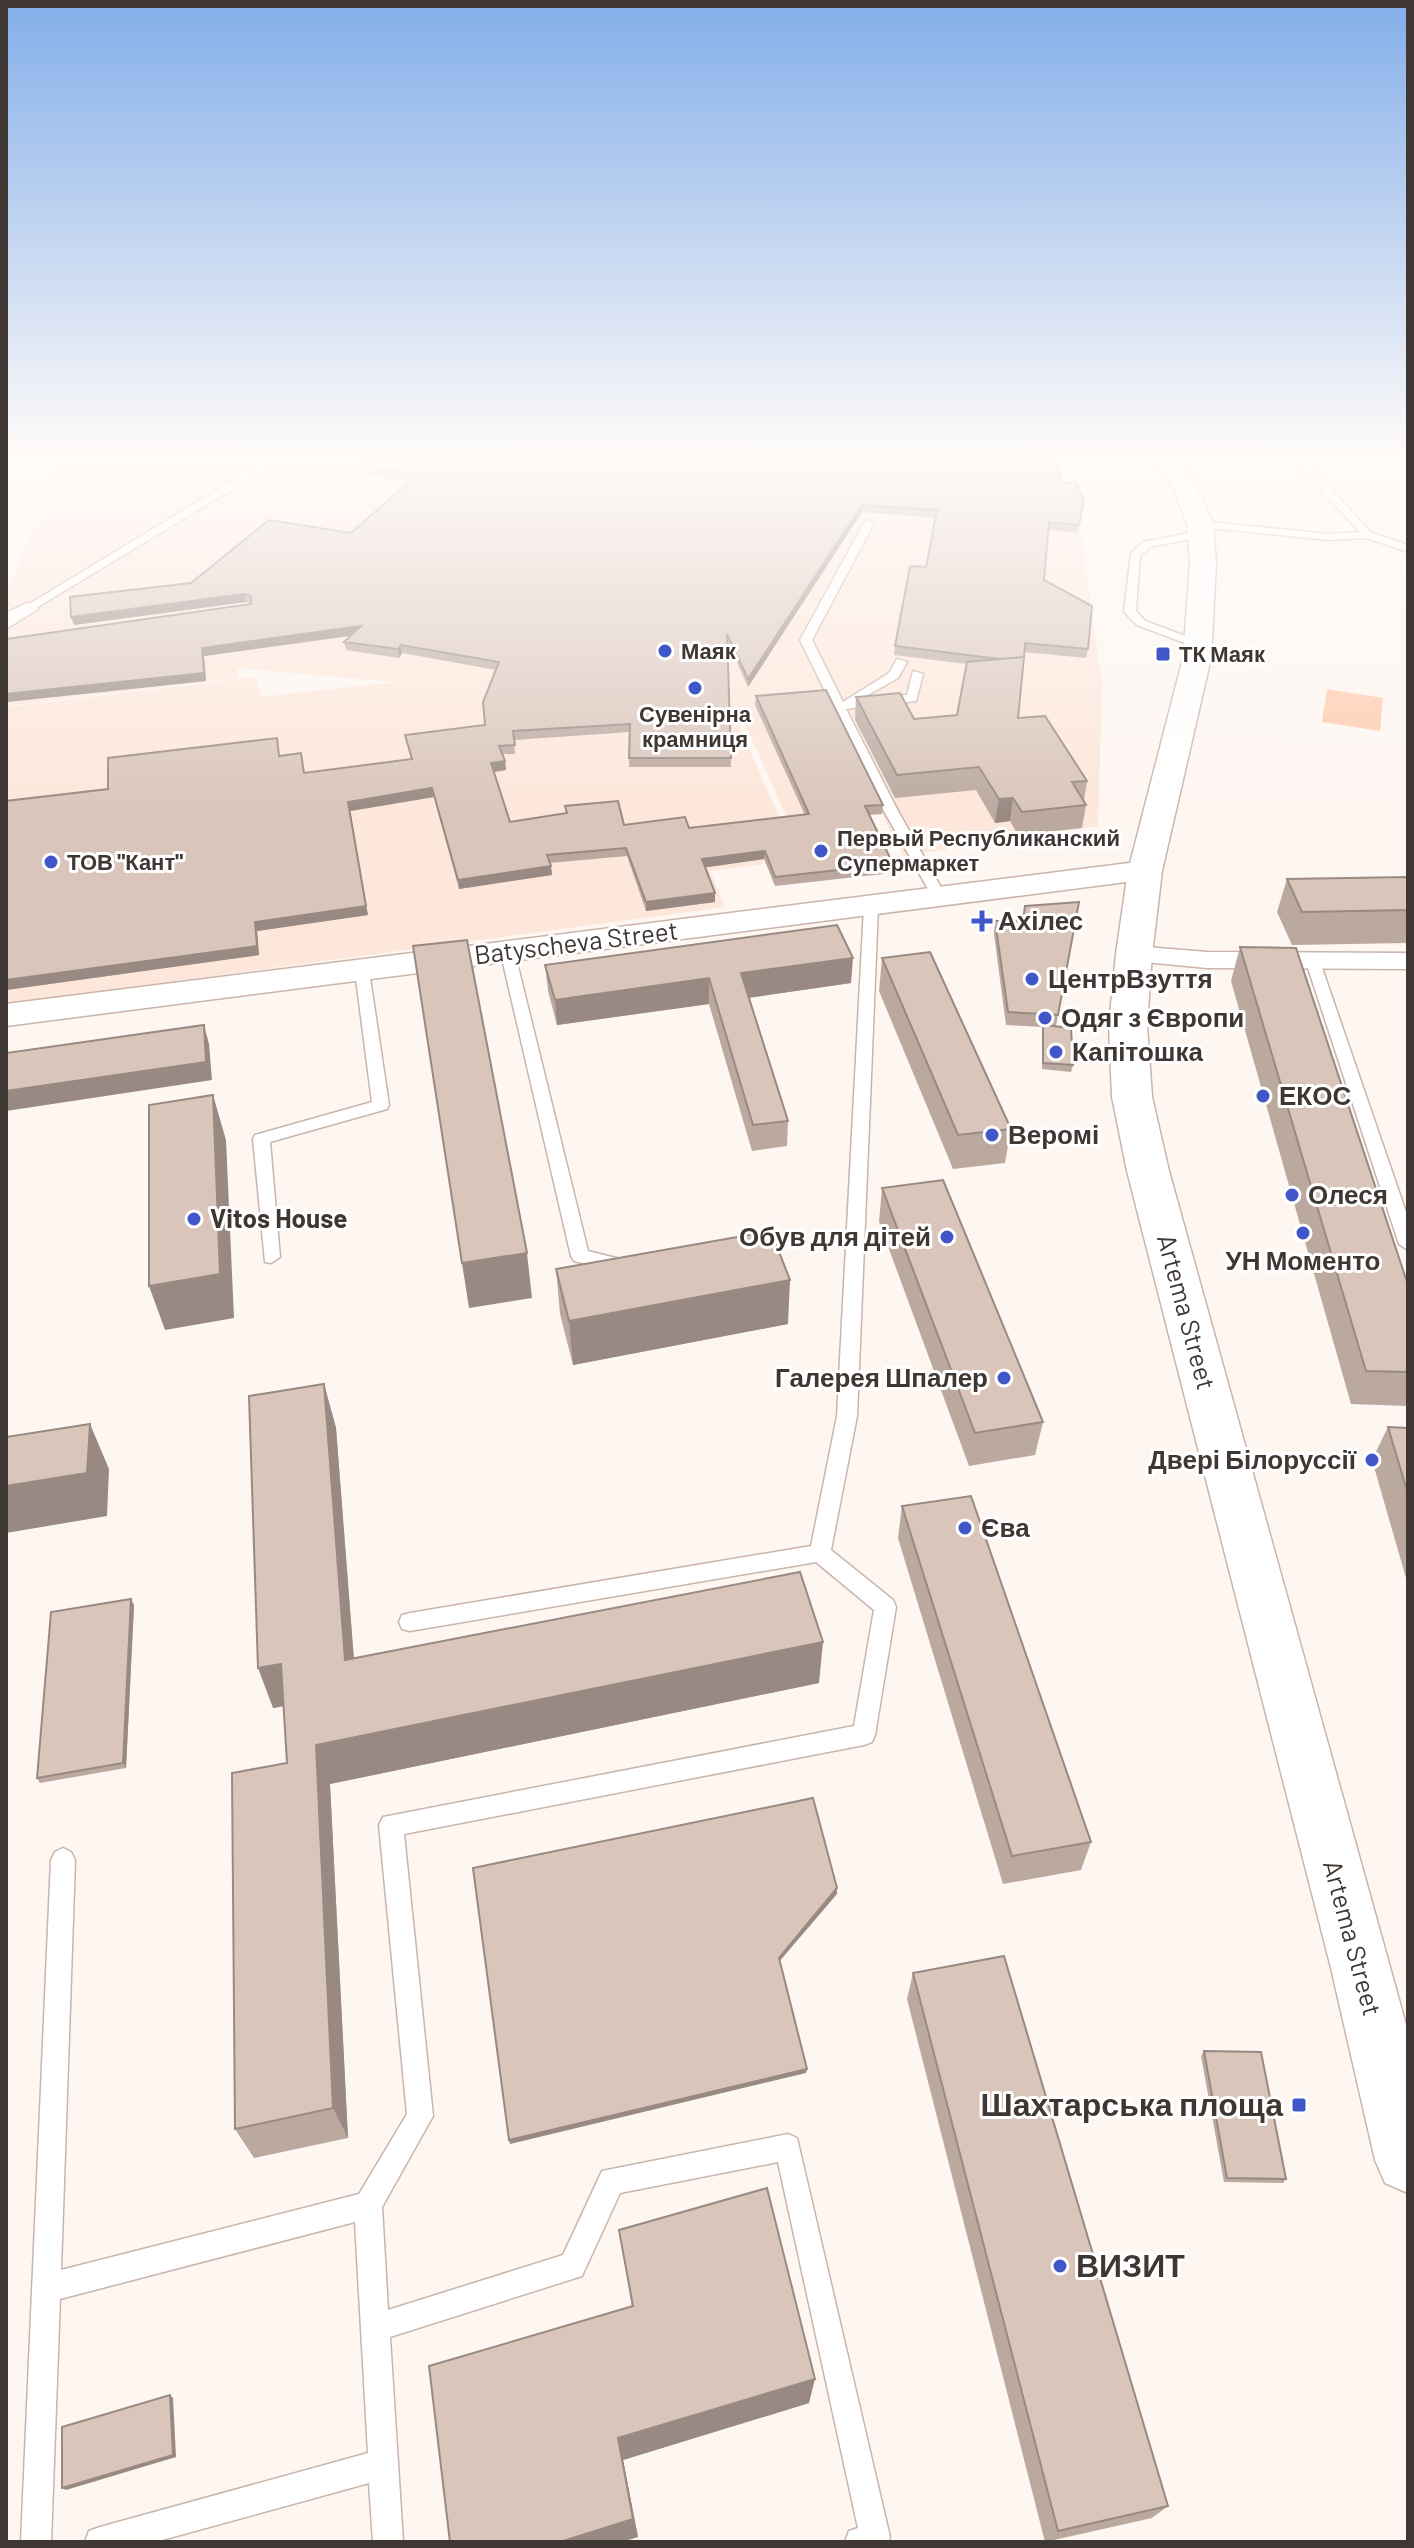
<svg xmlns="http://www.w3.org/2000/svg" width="1414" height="2548" font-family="Barlow,sans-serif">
<rect width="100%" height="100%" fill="#fef6f1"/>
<path fill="#fde6da" d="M59 459H1050L1063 487 1075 490 1102 682 1098 826 903 856 882 814 790 824 742 718 582 719 737 721 782 824 750 828 764 864 710 871 725 907 6 1004V707L256 677 261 697 395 682 237 668 238 678 6 706V595Z"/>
<path fill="#fec8aa" d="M1327 689 1383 698 1380 731 1322 722Z"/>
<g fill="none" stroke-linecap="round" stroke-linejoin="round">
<defs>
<path id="service" d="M277 459H290L266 469 31 611 21 609 258 465Z
M1292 459H1302L1372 533 1408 545V552L1367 538 1329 540 1200 527 1195 524 1200 521 1329 534 1360 532Z
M869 520 874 523 812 640 843 702 889 673 897 659 907 662 898 678 859 700 907 695 913 671 923 674 916 701 846 709 898 811 947 898 940 902 933 898 884 811 800 640 864 523Z
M1201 531 1205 532V536L1150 547 1140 556 1136 611 1145 621 1202 642V646L1198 648 1137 625 1124 612 1131 553 1143 542Z
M871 903 878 907 857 1416 831 1550 893 1600 896 1607 875 1735 872 1742 864 1745 404 1834 433 2116 382 2207 388 2310 563 2255 602 2171 788 2134 797 2138 890 2537 888 2542H845L849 2531 858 2528 778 2162 620 2193 582 2276 390 2337 403 2542H373L369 2483 155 2542H85L89 2531 100 2527 368 2453 355 2222 60 2299 51 2542H21L51 1860 55 1852 63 1848 71 1852 75 1860 61 2270 359 2194 407 2114 379 1825 383 1817 854 1726 874 1610 816 1562 410 1631 402 1629 399 1622 402 1615 410 1613 811 1546 837 1416 864 907Z
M507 946 514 950 588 1251 628 1261 631 1266 628 1271 622 1273 574 1261 571 1256 500 950Z
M1313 957 1320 962 1408 1218V1250L1399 1244 1306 962Z
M362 966 369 971 389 1105 387 1109 270 1142 280 1257 271 1263 265 1262 253 1139 255 1135 372 1102 355 971Z"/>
<path id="minor" d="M27 603 35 604 38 609 6 629V613Z
M1134 946 1207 952 1408 953V969L1207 968 1124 960 1120 954 1124 948Z"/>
<path id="tertiary" d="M1145 861 1157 864 1161 871 1157 878 6 1026V1004Z"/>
<path id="primary" d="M1154 459H1178L1197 487 1213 524 1216 564 1211 658 1162 871 1152 954 1147 1025 1152 1097 1169 1171 1408 2032V2193L1385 2183 1375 2160 1331 1968 1127 1171 1112 1097 1109 1025 1116 954 1128 871 1183 658 1190 564 1187 524 1173 487Z"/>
</defs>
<use href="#service" stroke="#c9b5ab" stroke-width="3"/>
<use href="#minor" stroke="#c9b5ab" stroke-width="3"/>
<use href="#tertiary" stroke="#c9b5ab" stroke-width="3"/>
<use href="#primary" stroke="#c9b5ab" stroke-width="3"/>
<use href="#service" fill="#fff" fill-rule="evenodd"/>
<use href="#minor" fill="#fff" fill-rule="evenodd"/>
<use href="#tertiary" fill="#fff" fill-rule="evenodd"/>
<use href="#primary" fill="#fff" fill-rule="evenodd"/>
</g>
<path fill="#bba9a0" d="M361 466 1063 483 1084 500 1078 533 1049 530 1044 580 1088 649 1086 658 1024 652 1018 718 1087 781 1084 801 1086 805 1082 828 1018 835 1010 821 995 823 976 790 895 798 855 720 856 697 914 719 957 715 967 664 894 655 895 646 926 567 936 518 862 512 748 687 728 643 731 767H629L630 732 514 740 515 754H502L505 761 506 770 494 772 510 822 566 814 565 806 624 825 689 828 805 815 755 705 756 696 883 805 882 814 869 815 893 864 892 873 775 886 764 859 705 867 715 902 646 911 627 856 550 863 552 875 459 889 434 797 350 811 368 915 257 931 259 955 6 990V801L108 789 280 755 304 773 411 759 405 735 485 725 496 670 402 653 399 658 346 650 344 642 351 636 204 656 206 681 6 702 251 604 246 602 74 625 191 583 351 533 410 481 362 474Z
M1408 877V943L1292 945 1277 912 1287 879Z
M1079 902 1056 1026 1073 1065 1071 1072 1042 1069V1027L1006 1025 994 934 995 921H1022Z
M1240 947 1408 1285V1406L1351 1404 1231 981Z
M882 958 1011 1129 1005 1163 953 1169 879 991Z
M545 965 851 983 749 998 788 1121 787 1146 752 1151 709 1004 557 1025 548 991Z
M882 1188 1043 1422 1035 1455 969 1466 879 1222Z
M556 1269 788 1324 573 1365 560 1314Z
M324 1384 336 1428 354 1659 819 1683 330 1784 348 2138 254 2158 235 2129 287 1763 284 1706 273 1708Z
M1388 1427 1408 1428V1585L1372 1460Z
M902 1506 1091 1842 1081 1870 1003 1884 898 1538Z
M134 1605 126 1768 40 1783 37 1778Z
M913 1973 1168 2506 1152 2518 1045 2542 907 1999Z
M1204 2051 1286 2179 1283 2183 1224 2182 1201 2056Z
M619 2230 809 2403 623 2460 638 2537 621 2542H450L632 2307Z"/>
<path fill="#988a82" d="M862 505V512L748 687V679Z
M244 594 246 602 74 625 71 617Z
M361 626 362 634 204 656 206 681 6 702V694L202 648Z
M401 645 402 653 399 658 398 649Z
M505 761 506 770 492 772 491 763Z
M432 788 434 797 350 811 348 802Z
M1013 798 1010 821 995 823 999 799Z
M765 851 764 859 702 868V859Z
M551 866 552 875 459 889 458 880Z
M715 893V902L646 911V902Z
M366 906 368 915 257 931 259 955 6 990V980L255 922Z
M853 958 851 983 740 999 741 973Z
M709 978V1004L557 1025 555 1000Z
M204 1025 209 1044 212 1080 6 1111V1091Z
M213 1095 226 1140 234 1318 165 1330 149 1286Z
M527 1253 532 1298 469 1308 462 1263Z
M790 1280 788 1324 573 1365 569 1321Z
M324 1384 336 1428 357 1701 345 1660Z
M90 1424 109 1469 107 1516 6 1533V1486Z
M131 1599 134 1605 126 1768 123 1763Z
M823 1642 819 1683 330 1784 348 2138 333 2108 316 1745Z
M281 1664 296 1704 273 1708 258 1668Z
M837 1888V1894L778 1963 779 1958Z
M807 2069 806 2073 510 2144 509 2140Z
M815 2379 809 2403 623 2460 638 2537 621 2542H560L618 2438Z
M170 2395 173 2398 176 2457 66 2490 62 2488Z"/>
<path fill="#d9c5ba" stroke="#988a82" stroke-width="2" d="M371 459H1053L1063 483 1076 482 1084 500 1079 525 1049 522 1044 580 1092 606 1088 649 1025 643 1024 657 999 659 895 646 910 566 926 567 937 510 862 505 748 679 727 634 731 758H629L630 724 513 731 515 745 499 746 505 761 491 763 510 822 567 813 565 806 618 801 624 825 685 817 689 828 809 814 756 696 826 690 883 805 865 806 893 864 775 877 765 851 702 859 715 893 646 902 626 848 547 855 551 866 458 880 432 788 348 802 366 906 255 922 257 946 6 980V801L108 789V758L277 738 279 756 301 753 304 773 412 759 405 735 485 725 483 702 499 662 401 645 398 649 344 642 361 626 202 648 204 673 6 694V639L251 604V596L244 594 71 617 70 597 191 583 269 520 351 533 417 475 361 466Z
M1024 657 1018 718 1045 716 1087 781 1072 782 1086 805 1022 812 1013 798 999 799 979 767 897 775 856 697 900 693 914 719 957 715 967 662Z
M1408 877V910L1302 912 1287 879Z
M1079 902 1058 1015 1008 1012 995 921H1023L1025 906Z
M837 925 853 958 741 973 788 1121 753 1125 709 978 555 1000 545 965Z
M467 940 527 1253 462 1263 413 946Z
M1240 947 1296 948 1408 1285V1372L1366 1371Z
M930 952 1011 1129 958 1135 882 958Z
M204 1025 206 1062 6 1091V1053Z
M1043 1025 1071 1028 1073 1065 1043 1063Z
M213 1095 220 1274 149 1286V1105Z
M943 1180 1043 1422 975 1433 882 1188Z
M771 1231 790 1280 569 1321 556 1269Z
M324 1384 345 1660 800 1572 823 1642 316 1745 333 2108 235 2129 232 1773 287 1763 281 1664 258 1668 249 1396Z
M90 1424 87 1473 6 1486V1437Z
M1388 1427 1408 1428V1494Z
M971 1496 1091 1842 1012 1856 902 1506Z
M131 1599 123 1763 37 1778 51 1612Z
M813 1798 837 1888 779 1958 807 2069 509 2140 473 1868Z
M1004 1956 1168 2506 1058 2531 913 1973Z
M1204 2051 1261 2052 1286 2179 1227 2178Z
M767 2188 815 2379 618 2438 633 2519 560 2542H450L429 2366 633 2306 619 2230Z
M170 2395 173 2455 62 2488V2427Z"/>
<linearGradient id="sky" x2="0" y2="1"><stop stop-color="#83aee9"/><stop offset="0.56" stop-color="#fffbf9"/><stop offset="1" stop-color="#fffbf9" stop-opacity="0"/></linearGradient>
<rect width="1414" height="815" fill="url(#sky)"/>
<g fill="#4056c9" stroke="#fff" stroke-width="3">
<circle cx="665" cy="651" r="8"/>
<rect x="1155" y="646" width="16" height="16" rx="4"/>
<circle cx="695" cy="688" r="8"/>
<circle cx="821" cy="851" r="8"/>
<circle cx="51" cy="862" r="8"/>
<path d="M978 909h8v8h8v8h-8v8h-8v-8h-8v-8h8z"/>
<circle cx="1032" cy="979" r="8"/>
<circle cx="1045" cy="1018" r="8"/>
<circle cx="1056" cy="1052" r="8"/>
<circle cx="1263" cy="1096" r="8"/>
<circle cx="992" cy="1135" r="8"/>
<circle cx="1292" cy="1195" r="8"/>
<circle cx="194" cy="1219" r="8"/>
<circle cx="1303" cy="1233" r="8"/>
<circle cx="947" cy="1237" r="8"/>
<circle cx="1004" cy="1378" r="8"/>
<circle cx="1372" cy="1460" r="8"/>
<circle cx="965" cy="1528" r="8"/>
<rect x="1291" y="2097" width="16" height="16" rx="4"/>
<circle cx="1060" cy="2266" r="8"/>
</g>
<g text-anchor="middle" stroke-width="6" stroke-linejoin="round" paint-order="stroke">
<g font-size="22" font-weight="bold" fill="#3f3733" stroke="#fff" text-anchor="start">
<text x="681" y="659">Маяк</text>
<text x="1179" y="662">ТК Маяк</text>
<text x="695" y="722" text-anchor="middle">Сувенірна<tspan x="695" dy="25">крамниця</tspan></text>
<text x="837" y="846">Первый Республиканский<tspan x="837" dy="25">Супермаркет</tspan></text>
<text x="67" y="870">ТОВ "Кант"</text>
</g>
<g font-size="26" font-weight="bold" fill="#3f3733" stroke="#fff" text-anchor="start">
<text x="998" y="930">Ахілес</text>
<text x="1048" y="988">ЦентрВзуття</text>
<text x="1061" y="1027">Одяг з Європи</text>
<text x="1072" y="1061">Капітошка</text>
<text x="1279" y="1105">ЕКОС</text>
<text x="1008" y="1144">Веромі</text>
<text x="1308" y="1204">Олеся</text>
<text x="210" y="1228">Vitos House</text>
<text x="931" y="1246" text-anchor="end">Обув для дітей</text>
<text x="1303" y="1270" text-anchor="middle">УН Моменто</text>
<text x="988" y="1387" text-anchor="end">Галерея Шпалер</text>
<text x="1356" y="1469" text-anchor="end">Двері Білоруссії</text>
<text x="981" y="1537">Єва</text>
</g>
<g font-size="26" fill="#3f3733" stroke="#fff">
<text transform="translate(576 943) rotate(-7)" y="9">Batyscheva Street</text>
<text transform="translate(1186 1312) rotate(75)" y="9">Artema Street</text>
<text transform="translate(1352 1938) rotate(75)" y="9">Artema Street</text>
</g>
<g font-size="32" font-weight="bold" fill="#3f3733" stroke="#fff" text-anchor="end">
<text x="1283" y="2116">Шахтарська площа</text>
<text x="1076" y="2277" text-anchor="start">ВИЗИТ</text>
</g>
</g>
<rect width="1414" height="2548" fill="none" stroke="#3f3733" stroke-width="16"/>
</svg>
